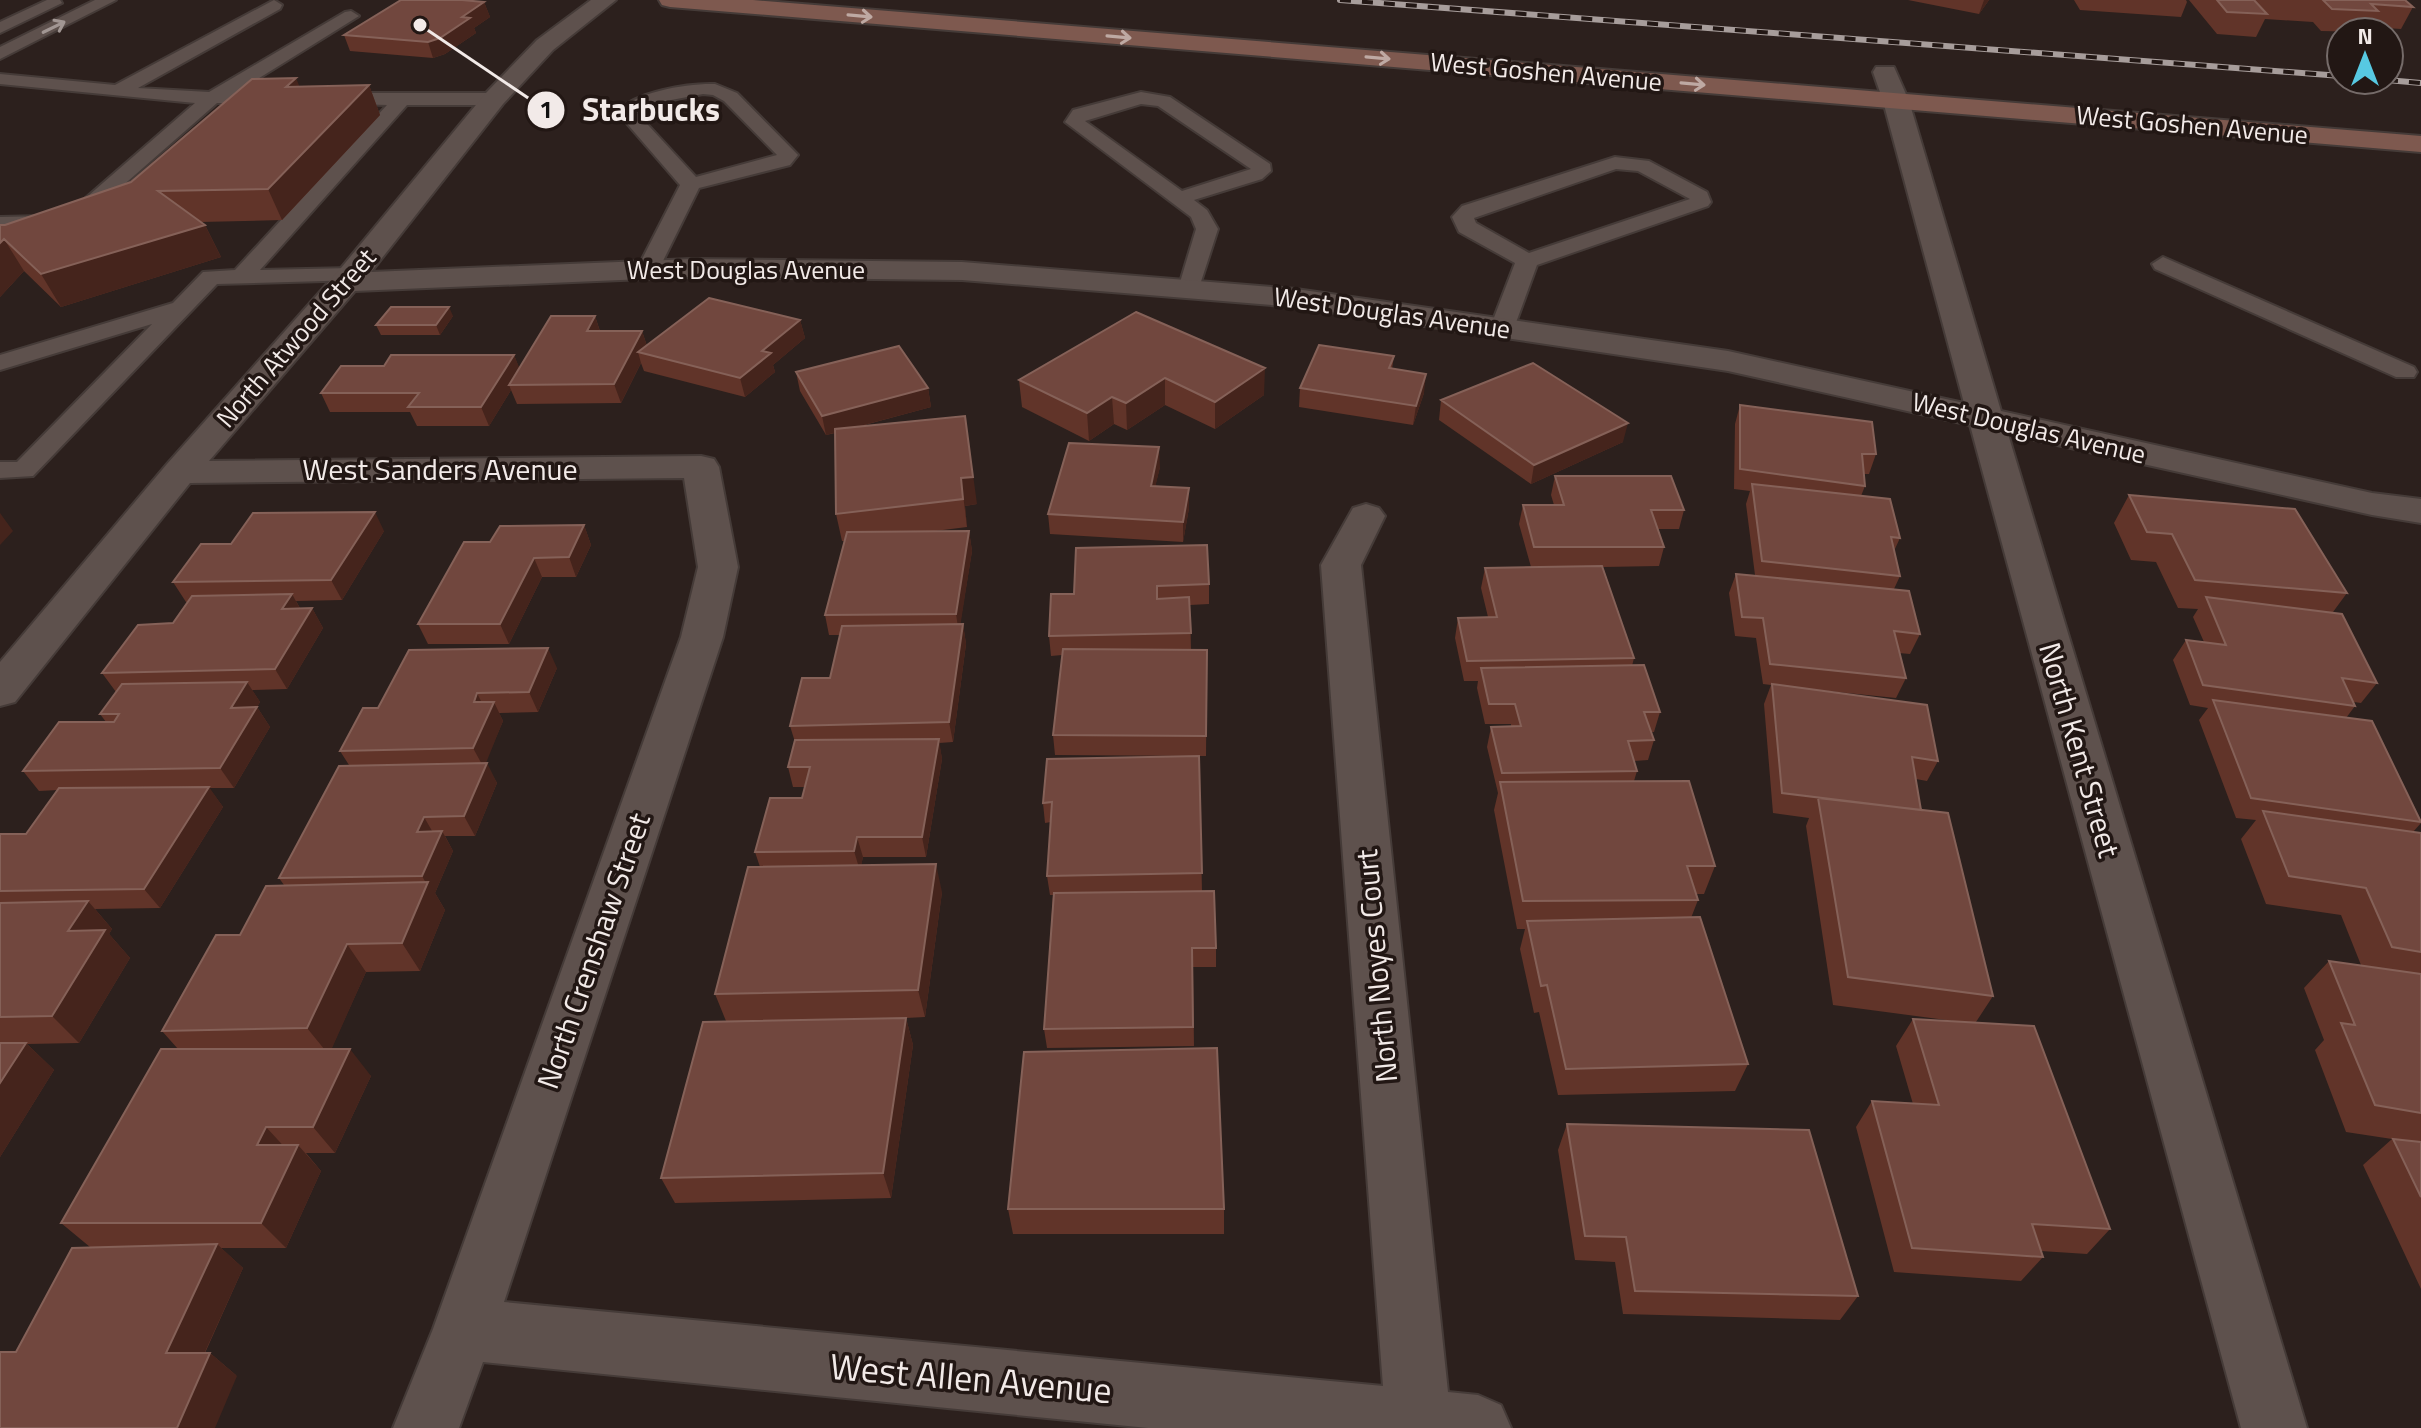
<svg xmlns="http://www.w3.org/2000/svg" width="2421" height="1428" font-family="'Titillium Web',sans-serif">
<rect width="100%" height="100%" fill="#2c201d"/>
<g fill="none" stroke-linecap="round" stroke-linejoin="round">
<defs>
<path id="lane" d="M47 0H60L62 3 0 33V22Z
M95 0H116L0 59V47Z
M274 0 282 5 280 9 138 88 209 92 345 12 351 11 359 16 235 93H272L281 99 279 103H217L87 217 45 228 0 229V217L45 216 73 209 195 103 0 84V74L115 85Z
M715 84 737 93 798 155 790 165 699 188 659 269 648 276 640 274 637 269 680 185 617 112C634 92 688 83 715 84ZM703 94 713 95 724 101 777 155 696 177 637 113 666 101Z
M1141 92 1170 97 1270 164 1271 171 1262 179 1194 200 1207 210 1218 229 1197 294H1181L1178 289 1196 229 1191 217 1065 122 1073 110ZM1141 104 1158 106 1251 169 1182 191 1085 121Z
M330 93H494L503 99 494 105H407L260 270 352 268 363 275 360 280 217 284 33 476 0 478V462H17L152 324 0 370V355L173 303 203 272 235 270 387 105 323 103 321 99Z
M1615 157 1649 161 1707 192 1711 202 1708 206 1537 265 1514 328 1510 333H1494L1490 328 1515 263 1459 232 1452 217 1462 206ZM1616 169 1638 171 1690 199 1529 253 1476 223 1474 218Z
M2163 257 2414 367 2417 372 2414 377H2396L2155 269 2152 264Z"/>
<path id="street" d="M591 0H616L553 50 503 104 371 272 692 259 962 262 1296 289 1728 351 1964 403 1883 101 1873 72 1876 67H1894L1909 101 2001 411 2372 493 2421 499V523L2372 515 2008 434 2307 1428H2241L1970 425 1728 371 1296 307 962 280 692 277 355 291 209 461 701 456 714 459 719 467 738 567 723 637 504 1302 1383 1386 1321 565 1353 508 1366 504 1379 508 1385 516 1361 565 1448 1392 1478 1395 1501 1405 1511 1428H1148L483 1362 459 1428H393L433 1329 681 637 698 567 684 478 190 483 15 702 0 706V662L167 464 341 268 485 94 537 40Z"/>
<path id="secondary" d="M659 0H753L2421 136V152L670 7 662 5Z"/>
</defs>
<use href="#lane" stroke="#453b38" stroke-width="4"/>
<use href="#street" stroke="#453b38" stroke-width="4"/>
<use href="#secondary" stroke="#453b38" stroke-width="4"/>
<use href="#lane" fill="#5e514d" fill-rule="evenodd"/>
<use href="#street" fill="#5e514d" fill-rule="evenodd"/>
<use href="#secondary" fill="#7e594f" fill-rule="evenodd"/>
<defs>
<path id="rail" d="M1340 0 2341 76
M2387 80 2421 83"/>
</defs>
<use href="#rail" stroke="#a79d9b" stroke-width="6"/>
<use href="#rail" stroke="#221714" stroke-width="4" stroke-dasharray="11" stroke-linecap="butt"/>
</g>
<path fill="#613429" d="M1908 0H1989L1979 14Z
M2074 0H2186L2187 2 2181 17 2080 10Z
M2189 0H2405L2413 7 2401 29 2370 27 2367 32 2321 31 2313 22 2265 19 2256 37 2217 34Z
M484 2 490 17 474 28 476 33 445 54 433 58 350 51 344 35Z
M369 85 380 115 282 220 200 222 205 225 221 257 61 307 24 271 0 297 5 225 131 182 299 86Z
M1136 312 1264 395 1215 429 1165 405 1127 430 1114 424 1089 441 1022 407 1019 380Z
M453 316 440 335H381L376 325Z
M595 316 600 331H642L647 346 800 320 805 338 773 365 775 372 745 397 644 371 641 363 621 403 517 404 511 390 489 426H417L410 412H330L321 393 384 366 514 355 519 368Z
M1394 356 1392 369 1424 393 1413 425 1299 407 1300 388Z
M796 372 928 388 931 407 857 427 977 504 965 506 967 527 927 532 969 531 972 551 960 624H963L966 644 953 742 939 743 942 759 926 857H863L861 865 942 892 925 1017 906 1018 913 1045 891 1198 675 1203 661 1178 726 1021 715 994 760 867 755 852 802 798 805 787H793L788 767 795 742 790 726 830 678 840 635H829L825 615 844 541H842L836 514 835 433 826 435 800 391Z
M1441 400 1623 442 1531 484 1439 420Z
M1740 405 1876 454 1869 474H1864L1865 486 1861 496 1900 538 1894 551 1900 576 1894 589 1920 634 1910 654 1899 653 1906 678 1896 698 1808 689 1938 761 1927 781 1916 779 1921 810 1993 996 1976 1022 2110 1229 2087 1254 2041 1251 2043 1257 2021 1281 1894 1272 1856 1127 1872 1101 1913 1104 1896 1046 1913 1019 1961 1022 1833 1005 1806 826 1809 818 1773 813 1764 704 1771 685 1763 684 1756 638 1735 636 1729 593 1736 574 1755 575 1746 504 1750 491 1734 489 1735 424Z
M1160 467 1155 486 1189 488V508L1183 542 1050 534 1048 514Z
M1555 476 1684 510 1679 529H1658L1664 547 1659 566 1603 567 1634 658 1632 666 1660 712 1654 732H1651L1654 740 1648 760 1634 761 1637 771 1634 781 1715 866 1704 894H1696L1698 900 1691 918 1748 1064 1735 1091 1558 1095 1539 1012 1534 1013 1520 949 1525 929H1517L1494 810 1498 793 1487 747 1491 727 1511 726V724H1485L1477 688 1478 681H1464L1455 638 1458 618 1488 617 1481 588 1485 568 1531 567 1519 524 1523 505H1554L1551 495Z
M2129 495 2347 593 2333 612 2377 683 2361 703 2354 702 2355 706 2346 718 2421 823 2413 832 2421 833V1289L2363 1165 2392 1139 2346 1132 2315 1050 2324 1040 2304 988 2329 961 2361 965 2341 915 2266 904 2241 839 2256 820 2236 818 2199 720 2208 708 2190 705 2173 660 2186 640 2204 642 2193 617 2198 609 2178 608 2156 562 2131 560 2114 523Z
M584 525 591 545 576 577H542L509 644H428L418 624 490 542Z
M384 531 342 600 296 601 300 608H312L323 628 287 689 252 690 260 702 257 707 270 727 234 788H209L223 807 160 908 95 909 112 929 109 934 130 958 79 1043 27 1044 54 1070 0 1157V834H26L58 790 39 791 23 771 106 722 100 714 116 692 102 673 173 623 188 602H186L173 582 231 544Z
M1076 548 1209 584V604L1190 605 1191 650H1207L1206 756H1199L1202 891 1216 948V967H1193L1194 1046 1047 1048 1044 1029 1053 895H1050L1047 876 1051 822 1045 823 1043 803 1194 756 1055 755 1053 735 1062 655 1051 656 1049 636 1074 594Z
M557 668 538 712 499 713 503 721 485 763 497 783 475 836H445L453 851 435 893 445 910 420 971 366 972 331 1049 371 1076 335 1153H306L321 1171 286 1248H221L243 1268 205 1353H210L237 1376 16 1352 90 1247 61 1223 178 1049 162 1031 240 935 284 885 279 878 349 765 340 751 378 708Z
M1567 1124 1858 1296 1840 1320 1623 1314 1615 1262 1575 1260 1558 1150Z
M1008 1209H1224V1234H1013Z"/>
<path fill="#45241c" d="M1984 0H1989L1979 14Z
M484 2 490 17 474 28 476 33 445 54 433 58 428 42Z
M296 78 308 107 286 87Z
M369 85 380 115 282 220 268 189Z
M205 225 221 257 61 307 41 274Z
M4 239 24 271 0 297V243Z
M449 307 453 316 440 335 436 325Z
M595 316 601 335 587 331Z
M800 320 805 338 773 365 775 372 745 397 740 378 762 351Z
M642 331 648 349 638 352 641 363 621 403 614 384Z
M514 355 522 374 509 385 511 390 489 426 481 407Z
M1265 368 1264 395 1215 429V402Z
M1426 374 1424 393 1413 425 1416 406Z
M1165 378V405L1127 430 1126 403Z
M928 388 931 407 826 435 822 416Z
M1112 397 1114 424 1089 441 1087 413Z
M965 416 977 504 965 506 967 527 961 478Z
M1628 423 1623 442 1531 484 1534 465Z
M1159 447 1160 467 1151 505V486Z
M1189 488V508L1183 542V522Z
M375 512 384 531 342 600 331 580Z
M0 513 13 531 0 545Z
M584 525 591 545 576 577 569 557Z
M969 531 972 551 959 634 956 614Z
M534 558 542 577 509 644 500 624Z
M292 594 303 614 282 609Z
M312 608 323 628 287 689 275 669Z
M963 624 966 644 953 742 949 722Z
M548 648 557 668 538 712 529 692Z
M247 682 260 702 244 728 231 708Z
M477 693 487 713 474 702Z
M494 702 503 721 484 768 473 748Z
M257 707 270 727 234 788 220 768Z
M939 739 942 759 926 857 922 837Z
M487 763 497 783 475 836 464 816Z
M209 787 223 807 160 908 144 889Z
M424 817 435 836 417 832Z
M442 831 453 851 435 893 445 910 420 971 402 943 427 885 422 876Z
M857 837 863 857 860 871 854 851Z
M936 864 942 892 925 1017 918 990Z
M88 901 112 929 109 934 130 958 79 1043 52 1016 68 931Z
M347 944 366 972 329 1055 307 1028Z
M906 1018 913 1045 891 1198 883 1173Z
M26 1043 54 1070 0 1157V1083Z
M350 1049 371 1076 335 1153 313 1127Z
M266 1127 290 1153 257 1145Z
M298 1145 321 1171 286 1248 261 1223Z
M217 1244 243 1268 194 1376 166 1353Z
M210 1353 237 1376 215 1428H177Z"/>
<path fill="#71473e" stroke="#856158" stroke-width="2" d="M401 0H462L484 2 462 17 470 18 440 38 428 42 344 35Z
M2217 0H2254L2267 14 2227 12Z
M2323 0H2405L2413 7 2371 4 2378 11 2332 9Z
M296 78 286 87 369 85 268 189 158 191 205 225 41 274 4 239 0 243V225H5L131 182 252 79Z
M709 298 800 320 762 351 771 353 740 378 638 352Z
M391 307H449L436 325H376Z
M1136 312 1265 368 1215 402 1165 378 1126 403 1112 397 1087 413 1019 380Z
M551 316H595L587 331H642L614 384 509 385Z
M1319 345 1394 356 1389 368 1426 374 1416 406 1300 388Z
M899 346 928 388 822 416 796 372Z
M391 355H514L481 407H408L419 393H321L341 366H384Z
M1533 363 1628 423 1534 465 1441 400Z
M1740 405 1872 422 1876 454H1862L1865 486 1740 469Z
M965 416 973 477 961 478 963 499 836 514 835 429Z
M1069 443 1159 447 1151 486 1189 488 1183 522 1048 514Z
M1555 476H1671L1684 510H1651L1664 547H1534L1523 505H1564Z
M1752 484 1890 499 1900 538 1891 537 1900 576 1762 561Z
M2129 495 2295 509 2347 593 2195 580 2172 534 2147 532Z
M375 512 331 580 173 582 201 544H231L253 513Z
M584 525 569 557 534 558 500 624H418L464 542H490L500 526Z
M969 531 956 614 825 615 847 532Z
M1207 545 1209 584 1157 586V599L1189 597 1191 633 1049 636 1051 594H1074L1076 548Z
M1602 566 1634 658 1467 661 1458 618 1497 617 1485 568Z
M1736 574 1909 591 1920 634 1894 631 1906 678 1770 664 1763 618 1742 617Z
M292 594 282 609 312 608 275 669 102 673 138 625 173 623 192 596Z
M2206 597 2342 614 2377 683 2342 678 2355 706 2203 685 2186 640 2226 645Z
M963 624 949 722 790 726 802 678H830L842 626Z
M548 648 529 692 477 693 474 702H494L473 748 340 751 363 708H378L409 650Z
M1063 649 1207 650 1206 736 1053 735Z
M1644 665 1660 712H1644L1654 740 1628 741 1637 771 1502 773 1491 727 1521 726 1515 704H1489L1481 668Z
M247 682 231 708 257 707 220 768 23 771 59 722H114L119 714H100L122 684Z
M1772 684 1927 705 1938 761 1912 757 1921 810 1782 793Z
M2213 700 2372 721 2421 822 2251 798Z
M939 739 922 837H857L854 851 755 852 770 798H802L810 767H788L795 740Z
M1199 756 1202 873 1047 876 1052 802 1043 803 1047 759Z
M487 763 464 816 424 817 417 832 442 831 422 876 279 878 339 766Z
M1689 781 1715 866H1687L1698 900 1523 901 1500 782Z
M209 787 144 889 0 891V834H26L59 788Z
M1818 798 1948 813 1993 996 1848 977Z
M2263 811 2421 833V952L2392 947 2366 888 2289 876Z
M936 864 918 990 715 994 748 867Z
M428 882 402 943 347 944 307 1028 162 1031 216 935H240L266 886Z
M1214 891 1216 948H1192L1193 1027 1044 1029 1054 893Z
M88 901 68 931 105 930 52 1016 0 1017V903Z
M1700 917 1748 1064 1566 1069 1547 985 1541 986 1527 921Z
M2329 961 2421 974V1113L2375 1105 2341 1023 2355 1025Z
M906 1018 883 1173 661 1178 703 1022Z
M1913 1019 2034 1026 2110 1229 2032 1224 2043 1257 1912 1248 1872 1101 1939 1105Z
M0 1043H26L0 1083Z
M1217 1048 1224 1209H1008L1024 1052Z
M161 1049H350L313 1127H266L257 1145H298L261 1223H61Z
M1567 1124 1809 1130 1858 1296 1635 1291 1626 1237 1585 1236Z
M2393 1139 2421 1142V1197Z
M217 1244 166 1353H210L177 1428H0V1352H16L72 1248Z"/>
<defs><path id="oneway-shaft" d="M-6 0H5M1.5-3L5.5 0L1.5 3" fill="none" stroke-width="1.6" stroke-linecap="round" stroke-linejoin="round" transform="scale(2)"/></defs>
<g stroke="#bea9a3">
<use href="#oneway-shaft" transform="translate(860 16) rotate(5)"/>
<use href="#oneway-shaft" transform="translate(1119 37) rotate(5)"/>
<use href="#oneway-shaft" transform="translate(1378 58) rotate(5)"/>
<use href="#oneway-shaft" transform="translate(1693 84) rotate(5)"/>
</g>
<use stroke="#a19693" href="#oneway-shaft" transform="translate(54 27) rotate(-26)"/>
<g text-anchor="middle" stroke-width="7" stroke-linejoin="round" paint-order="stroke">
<g font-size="26" fill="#f2eae8" stroke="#221714">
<text transform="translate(1546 72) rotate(5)" y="9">West Goshen Avenue</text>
<text transform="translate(2192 125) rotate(5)" y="9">West Goshen Avenue</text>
<text x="746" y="279">West Douglas Avenue</text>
<text transform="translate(1392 313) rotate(8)" y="9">West Douglas Avenue</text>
<text transform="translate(296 338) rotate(-49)" y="9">North Atwood Street</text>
<text transform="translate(2029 428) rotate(13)" y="9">West Douglas Avenue</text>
</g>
<g font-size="30" fill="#f2eae8" stroke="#221714">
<text x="440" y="480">West Sanders Avenue</text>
<text transform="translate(2079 750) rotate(74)" y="10">North Kent Street</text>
<text transform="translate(594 951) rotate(-71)" y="10">North Crenshaw Street</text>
<text transform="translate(1377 966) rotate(-95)" y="10">North Noyes Court</text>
</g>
<g font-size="36" fill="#f2eae8" stroke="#221714">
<text transform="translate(971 1378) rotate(5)" y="13">West Allen Avenue</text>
</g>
</g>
<path fill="none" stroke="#f2eae8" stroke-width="3" d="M420 25L546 110"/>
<g fill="#f2eae8" stroke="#221714" stroke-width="3">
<circle cx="420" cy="25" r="8"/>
<circle cx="546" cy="110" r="20"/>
</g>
<g font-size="24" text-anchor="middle" font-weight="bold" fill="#111">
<text x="546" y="118">1</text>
</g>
<g font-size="32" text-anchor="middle" font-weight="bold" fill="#f2eae8" stroke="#221714" stroke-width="7" stroke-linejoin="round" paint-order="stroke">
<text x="651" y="121">Starbucks</text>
</g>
<g transform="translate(2365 56)"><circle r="38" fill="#221714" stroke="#756b69" stroke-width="2"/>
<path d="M0-6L14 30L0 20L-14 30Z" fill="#57c9e2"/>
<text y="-12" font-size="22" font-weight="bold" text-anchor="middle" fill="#f2eae8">N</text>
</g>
</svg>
